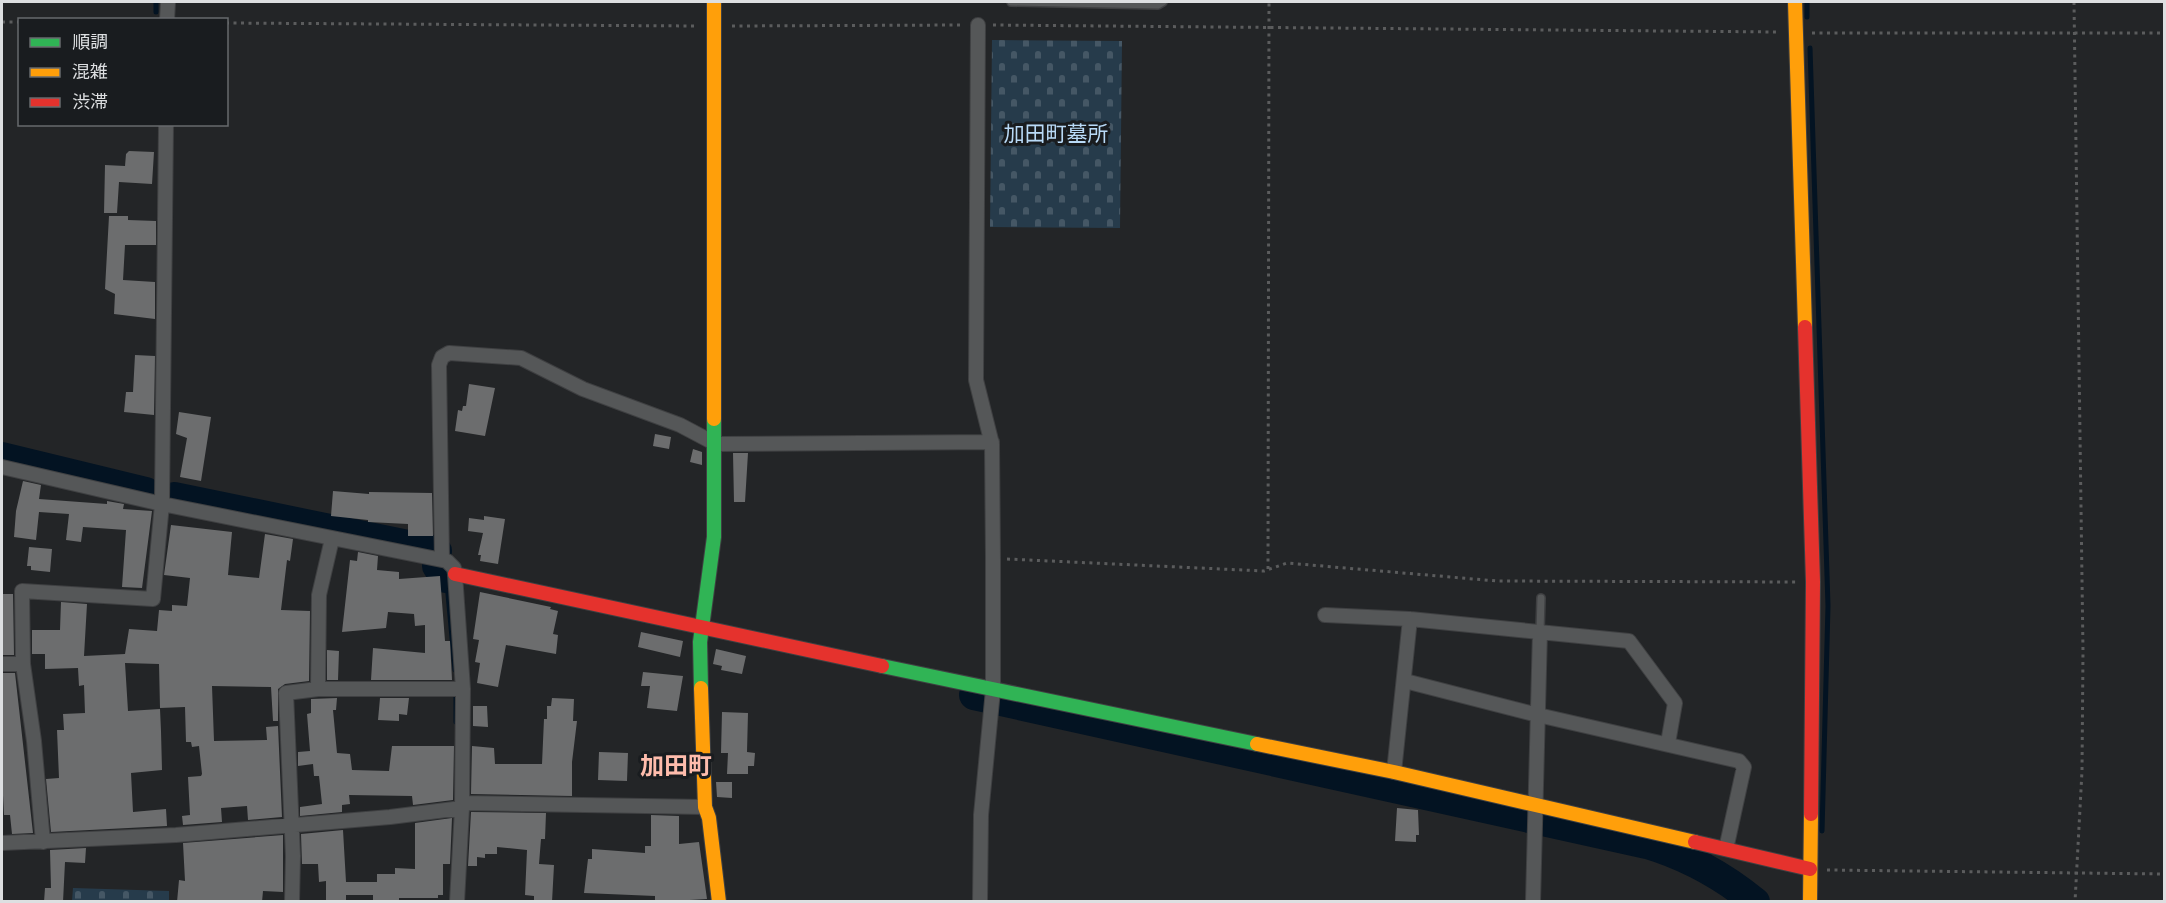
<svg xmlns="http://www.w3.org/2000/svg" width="2166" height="903" font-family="Mulish,'Noto Sans JP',sans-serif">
<defs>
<pattern id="cemetery-stones" width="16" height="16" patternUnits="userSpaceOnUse" patternTransform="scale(1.5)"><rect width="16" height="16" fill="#263b4b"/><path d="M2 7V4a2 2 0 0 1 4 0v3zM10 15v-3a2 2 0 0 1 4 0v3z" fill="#455765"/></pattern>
</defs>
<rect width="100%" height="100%" fill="#232527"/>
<path fill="url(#cemetery-stones)" d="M992 40 1122 41 1120 228 990 227Z
M73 888 169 891V901H72Z"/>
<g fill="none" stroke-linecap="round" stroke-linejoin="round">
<path stroke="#031322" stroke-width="5" d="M1807 2V17
M156 12V2
M1810 48 1828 606 1822 831
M443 576 447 583 455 670
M456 697V722"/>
<path stroke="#031322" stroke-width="30" d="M2 457 146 492
M174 497 437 551
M437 566 446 578
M974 695 1647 844C1687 856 1722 875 1755 902"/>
</g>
<path fill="#6c6d6e" d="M129 151 154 152 152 184 119 182 117 213H104L105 165 125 166 126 154Z
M109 216H128V220L156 221V245H125L123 280 155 282V319L114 314 115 294 105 289Z
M135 355 155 356 154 415 124 412 126 392H133Z
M469 384 495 388 485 436 455 431 458 410 462 411 463 406H466Z
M179 412 211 417 201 481 180 477 187 438 176 434Z
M655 434 671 437 669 449 653 446Z
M693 449 702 452V465L690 462Z
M733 453H748L745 502H734Z
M23 481 41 485 39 499 107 504V501L124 504 123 509 152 511 142 588 122 587 126 530 83 527 81 542 66 540 69 514 39 512 36 540 14 537 16 511Z
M333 491 369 494V492L432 493 433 536H408V524L368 522V520L331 516Z
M484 516 505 519 498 564 480 561 481 555H478L483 533 468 531 469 518 484 520Z
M171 525 232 532 228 575 259 578 265 534 293 539 290 561 287 560 281 610 310 611 309 681 285 684 278 689V721H273L271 687 212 686 214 741 267 740 266 727 278 726 282 817 248 820 247 806 221 808 222 822 183 825 182 816 190 815 188 777 201 776 202 774 199 746 192 747 191 742H186L185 707 160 708 159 664 125 663 128 711 160 709 161 731 162 770 131 773 133 812 166 809 167 826 51 832 46 779 59 778 57 730H64L63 714 85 713 84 685 79 686 78 668 45 669V654H32V630H60L61 602 87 604 84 656 125 654 129 629 157 631 159 610 172 611V605L187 606 190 578 164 575Z
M29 547 52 549 50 572 31 570V566H27Z
M358 552 378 556 377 570 399 572V579L440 576 445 641H450L452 680H371L373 648 425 653V625L415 626 414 614 388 612 386 628 342 632 350 560 357 561Z
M480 592 551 607 550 609 558 611 553 634 558 635 556 654 506 645 498 687 477 683 480 663 475 662 479 640 473 639Z
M2 594H13L14 655H2Z
M641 632 683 641 680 657 638 647Z
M716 649 746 656 742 674 721 670 722 666 713 664Z
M327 650 339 651 338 680H327Z
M643 672 683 676 677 711 647 708 650 686H641Z
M2 673H15L33 833 12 834 10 815H4L2 776Z
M337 698 336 710H333L337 753 350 754 352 770 389 771 392 746H454L453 800 413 805 412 796 349 795 350 804 342 805V812L300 816V807L322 804 319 776H314L313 764 298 766V752L310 751 307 714 311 713V699Z
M380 698H409L407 715 399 714V721L378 720Z
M552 698 574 699 573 721H577L572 762V796L471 794 472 746 494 748 495 764H542L544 719H547V706H551Z
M473 706H487L488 727 473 726Z
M722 712 748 713 747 752 755 753 754 766H748V774H727L728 753H721Z
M599 752 628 753 627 781 598 780Z
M716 782H732V798L717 797Z
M1397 808 1418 810 1419 835H1416V842L1395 841Z
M471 812 546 813 545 839H541L539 864 554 865 552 902H534V896L525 895 527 850 497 847V854H485V858L477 857V866H468Z
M651 815 679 816V844L699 842 707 899 655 902V896L584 893 588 859H592V849L645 853V846H651Z
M452 818 450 864H443V895H438V898H399V902H373V895H346V902H326V881L319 882 318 864H302L301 834 343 830 346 882H377V874H395V868L415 869V823Z
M283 835V892L263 891 262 902H177L179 880 185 881 183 843Z
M86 848 85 863 65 862 63 902H44L45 888H51L50 850Z"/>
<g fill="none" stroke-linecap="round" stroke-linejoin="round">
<defs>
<path id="lane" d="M1011 2 1158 5 1163 2
M1540 631 1541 598"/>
<path id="street" d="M167 20 168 2
M978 25 976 380 992 444 993 559V690L981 815 980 902
M714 444 992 442
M2 467 162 504 447 561 454 568 455 574 463 689 462 808 457 902
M442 560 439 365 442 357 449 353 521 358 583 389 680 425 714 443
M1325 615 1410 619 1629 641 1675 703 1668 743
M2 664H23
M1405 681 1538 715 1739 761 1744 767 1726 849
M318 689H463
M1394 772 1410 619
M462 803 705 807
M43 842 34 741 23 664 22 591 153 599 162 504 166 124
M2 843 176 835 390 817 462 808
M292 902 293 856 286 693 318 689 319 595 332 539
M1533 902 1540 631"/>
<path id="fast" d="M882 666 1257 744
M701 688 700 642 714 537V419"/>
<path id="slow" d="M714 2V419
M1795 2 1805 327
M701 688 705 807 709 818 719 902
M1257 744 1394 772 1695 842
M1810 902 1811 814"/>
<path id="jam" d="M1805 327 1813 582 1811 814
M455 574 882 666
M1695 842 1810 869"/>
</defs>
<use href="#lane" stroke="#3f4042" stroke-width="10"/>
<use href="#street" stroke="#3f4042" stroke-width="16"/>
<use href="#fast" stroke="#3f4042" stroke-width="16"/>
<use href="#slow" stroke="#3f4042" stroke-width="16"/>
<use href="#jam" stroke="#3f4042" stroke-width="16"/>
<path stroke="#5b5c5d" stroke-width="3" stroke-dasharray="3 4.5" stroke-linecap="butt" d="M2074 2 2083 651 2082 771 2075 902
M2 22H20
M226 23 696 26
M993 25 1779 32
M732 26 963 25
M1812 33H2164
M1007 559 1264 571 1287 563 1497 581 1796 582
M1268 569 1269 2
M1827 870 2164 874"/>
<use href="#lane" stroke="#555758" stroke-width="7"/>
<use href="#street" stroke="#555758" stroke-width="14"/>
<use href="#fast" stroke="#30b455" stroke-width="14"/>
<use href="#slow" stroke="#ff9f0a" stroke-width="14"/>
<use href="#jam" stroke="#e5322d" stroke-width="14"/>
</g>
<g text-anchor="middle" stroke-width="6" stroke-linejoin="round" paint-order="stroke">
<g font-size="21" fill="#b9daf7" stroke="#191c1f">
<text x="1056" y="141">加田町墓所</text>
</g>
<g font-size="24" font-weight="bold" fill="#febcac" stroke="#191c1f">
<text x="676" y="774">加田町</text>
</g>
</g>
<rect width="2166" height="903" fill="none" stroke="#dddfe1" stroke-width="6"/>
<rect x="18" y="18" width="210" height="108" fill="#191c1f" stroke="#676a6d" stroke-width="1.5"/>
<rect x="30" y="38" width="30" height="9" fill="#30b455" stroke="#676a6d" stroke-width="1.5"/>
<text x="72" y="48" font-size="18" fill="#dddfe1">順調</text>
<rect x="30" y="68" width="30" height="9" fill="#ff9f0a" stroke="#676a6d" stroke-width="1.5"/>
<text x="72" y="78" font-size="18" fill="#dddfe1">混雑</text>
<rect x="30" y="98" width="30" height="9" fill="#e5322d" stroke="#676a6d" stroke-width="1.5"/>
<text x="72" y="108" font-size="18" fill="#dddfe1">渋滞</text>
</svg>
